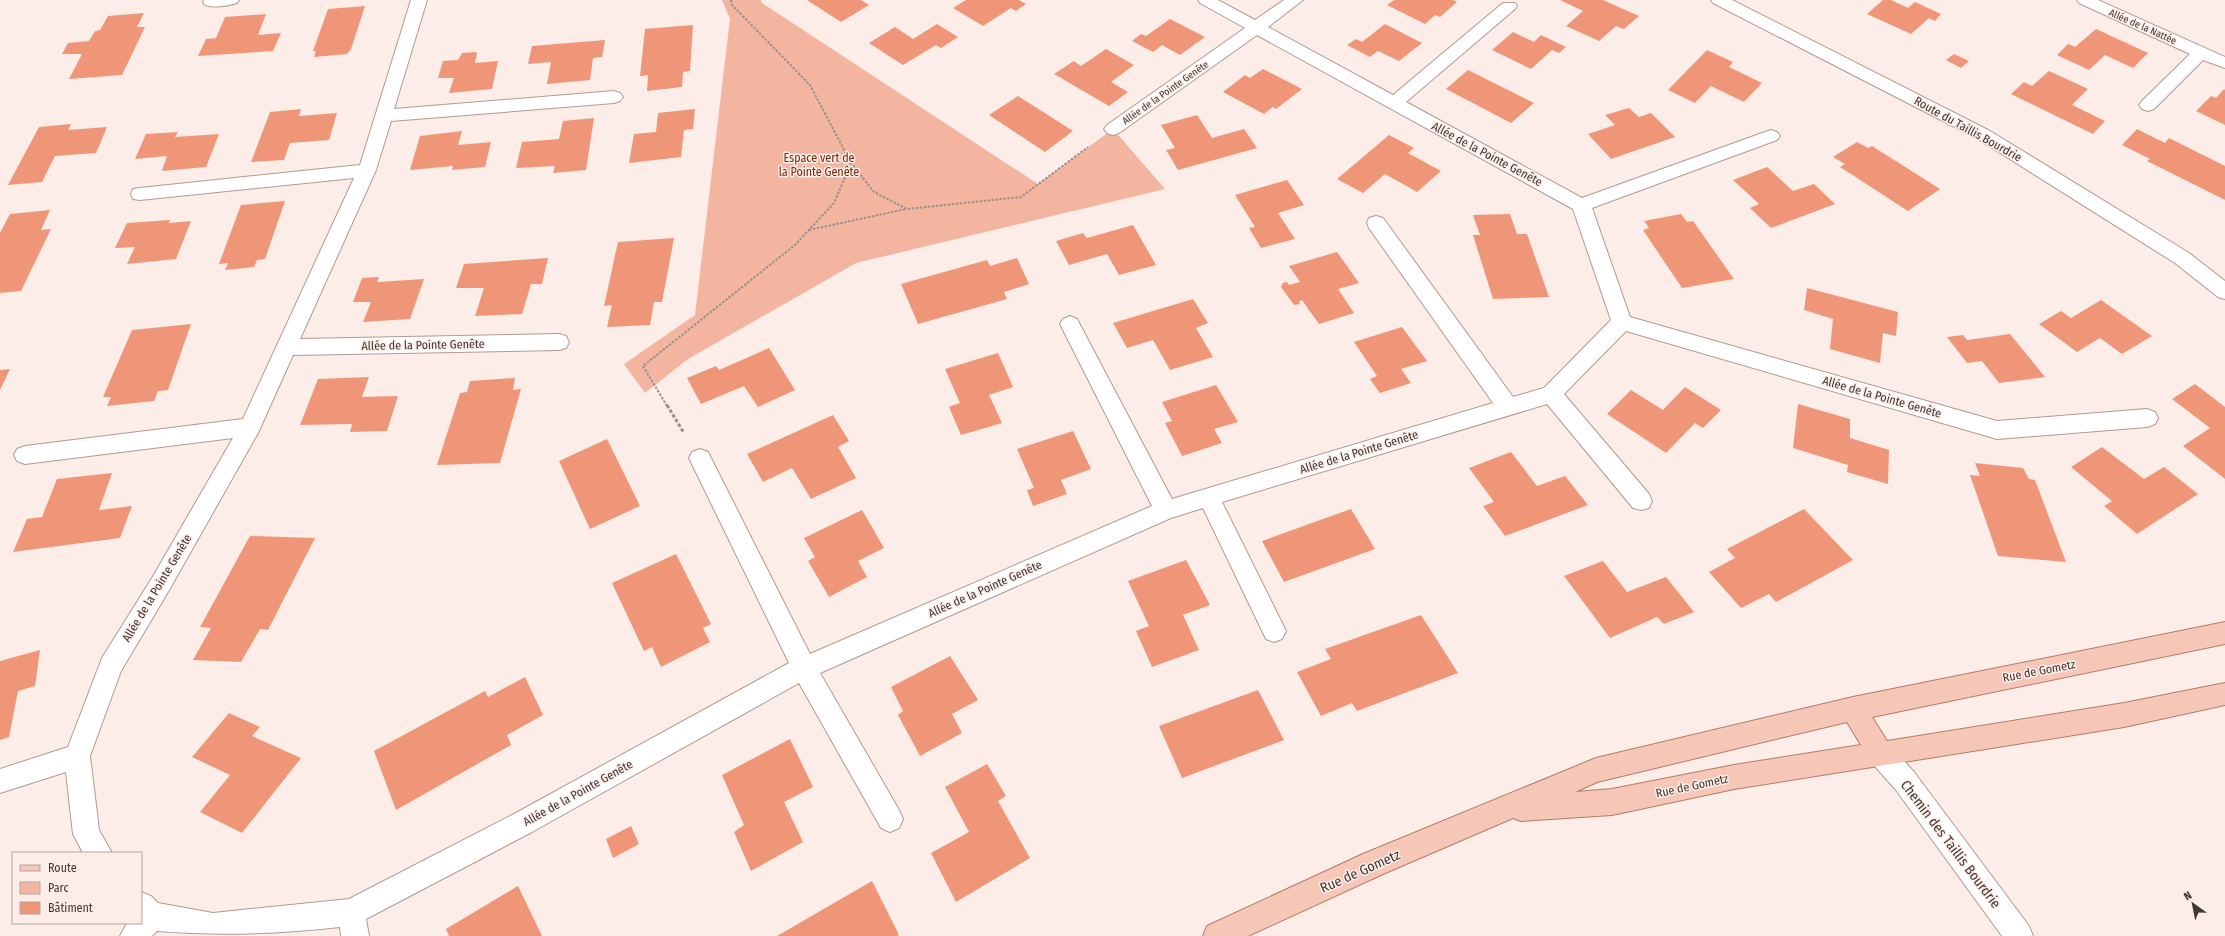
<svg xmlns="http://www.w3.org/2000/svg" width="2225" height="936" font-family="'Fira Sans Condensed',sans-serif">
<rect width="100%" height="100%" fill="#fcede8"/>
<path fill="#f3b5a0" d="M722 0H761L762 3 1038 184 1113 129 1165 189 856 263 688 359 645 393 624 364 695 315 730 19Z"/>
<path fill="#f09678" d="M807 0H861L869 5 841 22Z
M966 0H1019L1026 4 1016 11 1011 8 983 26 953 8Z
M1394 0H1453L1457 2 1440 17 1435 15 1425 24 1387 5Z
M1560 0H1603L1639 16 1624 29 1616 26 1599 41 1566 26 1583 11Z
M1883 0H1891L1908 8 1915 2 1941 14 1935 21 1929 18 1911 34 1867 14Z
M365 6 351 49 347 54 314 57 316 51H313L328 9Z
M144 13 137 27H145L122 75 69 79 82 54H62L68 43 89 41 95 31 100 30 108 16Z
M266 14 258 35 281 33 273 51 198 56 206 39 216 38 225 17Z
M1170 19 1205 37 1180 55 1162 45 1153 52 1132 41 1141 34 1146 36Z
M937 24 958 37 941 48 936 45 903 65 869 43 895 27 913 39Z
M1385 24 1422 43 1399 61 1378 51 1370 57 1347 45 1356 39 1362 42Z
M693 25 690 71 683 72 682 87 647 91 648 75 640 76 645 29Z
M2096 29 2148 53 2133 68 2105 55 2089 70 2057 55 2068 44 2075 47Z
M1513 32 1534 42 1541 35 1566 47 1559 53 1552 50 1531 69 1492 50Z
M605 40 602 57 593 58 590 80 547 84 551 62 528 64 532 46Z
M1106 49 1134 65 1111 82 1128 92 1109 106 1054 74 1074 61 1081 66Z
M1707 50 1733 62 1729 67 1762 83 1744 102 1711 86 1695 103 1668 90Z
M475 52 477 53 475 63 498 61 492 89 449 93 454 78H438L443 61 458 60 462 53Z
M1954 54 1969 61 1961 68 1946 60Z
M1263 69 1302 89 1276 109 1273 107 1264 114 1223 92 1245 75 1250 78Z
M1468 70 1534 103 1511 123 1446 89Z
M2049 71 2088 89 2072 105 2105 121 2093 134 2011 94 2024 82 2032 86Z
M2224 89 2225 90V125L2196 111 2211 96 2216 98Z
M1018 96 1073 131 1045 152 989 115Z
M1629 108 1639 117 1651 113 1675 137 1611 159 1588 134 1615 125 1605 115Z
M301 109 299 116 337 113 329 140 290 143 284 160 251 162 270 112Z
M695 109 693 129 684 130 681 157 629 163 634 134 656 132 658 113Z
M1197 115 1212 138 1244 129 1257 148 1178 170 1166 150 1175 148 1161 125Z
M594 118 586 170 553 173 555 166 516 168 522 142 559 139 563 121Z
M71 124 68 130 107 127 96 153 55 156 42 182 8 185 39 127Z
M2137 129 2165 143 2169 138 2225 166V200L2147 161 2150 159 2122 145Z
M462 131 458 145 491 142 485 167 452 170 453 166 410 170 420 136Z
M178 132 175 137 219 134 206 167 162 171 167 156 135 159 146 134Z
M1389 135 1414 148 1408 153 1441 171 1417 192 1385 174 1363 193 1337 179Z
M1857 142 1868 148 1872 146 1940 189 1908 211 1840 167 1845 164 1833 157Z
M1767 167 1793 191 1814 184 1835 204 1771 228 1750 208 1759 204 1733 180Z
M1287 180 1304 205 1278 213 1295 239 1261 248 1249 228 1255 227 1235 195Z
M285 201 265 259 257 260 254 267 225 270 228 263 219 264 241 205Z
M50 210 41 230 51 229 21 291 0 293V233L10 214Z
M1510 214 1517 234H1527L1549 297 1493 299 1473 235H1480L1473 215Z
M1681 214 1687 222 1693 221 1734 279 1682 288 1643 230 1649 228 1644 221Z
M170 220 169 223 191 221 176 259 127 264 135 247 115 248 127 223Z
M1133 225 1156 265 1119 275 1107 254 1069 265 1056 241 1083 233 1087 238Z
M674 238 662 302H654L650 325 607 327 612 305 604 306 618 242Z
M1337 252 1359 283 1338 289 1354 313 1319 324 1302 300 1299 302 1300 304 1294 305 1281 287 1283 283 1287 282 1289 285 1300 282 1289 266Z
M548 258 542 284H531L522 314 475 316 484 288H456L464 264Z
M1017 258 1029 284 1004 292 1007 299 918 324 901 284 987 260 990 266Z
M379 277 377 282 424 279 410 319 363 322 371 302H353L362 278Z
M1807 288 1898 312 1896 336 1883 333 1880 363 1830 349 1833 319 1804 310Z
M1193 299 1208 323 1196 328 1213 357 1170 370 1153 340 1127 348 1113 323Z
M2101 300 2152 336 2122 354 2100 338 2077 352 2039 324 2061 311 2071 318Z
M191 324 168 390 158 391 154 401 107 406 111 397H103L132 330Z
M1402 327 1427 361 1401 369 1411 383 1380 393 1370 379 1377 376 1354 342Z
M2010 334 2045 377 1999 383 1982 361 1967 363 1947 337 1963 335 1967 340Z
M769 348 795 390 758 407 744 386 701 404 687 378 716 366 719 370Z
M998 353 1013 387 989 395 1002 423 961 435 949 407 960 403 945 369Z
M10 369 0 390V370Z
M369 377 362 397 398 396 387 431 350 432 352 424 300 425 318 379Z
M515 378 513 390 521 389 500 463 437 465 460 393 467 392 470 381Z
M2195 384 2225 407V479L2183 446 2210 428 2172 399Z
M1216 385 1238 422 1214 429 1222 443 1182 456 1165 423 1172 421 1162 402Z
M1685 387 1721 410 1703 428 1695 423 1666 453 1607 414 1631 390 1663 410Z
M1798 404 1850 419V438L1889 450 1888 484 1847 472 1848 465 1793 448Z
M833 415 849 441 838 447 856 478 811 499 792 468 763 482 747 454Z
M1073 431 1091 469 1061 480 1067 494 1033 506 1027 490 1034 488 1017 449Z
M607 439 640 506 590 529 559 461Z
M2102 447 2144 479 2164 467 2198 494 2137 534 2104 506 2112 501 2071 467Z
M1511 452 1537 486 1565 476 1588 505 1505 536 1483 506 1494 502 1469 468Z
M1975 463 2023 468 2029 479 2035 480 2066 562 1998 556 1970 475 1980 476Z
M112 473 99 510 132 506 120 538 13 552 27 519 42 517 57 479Z
M1351 509 1375 549 1284 582 1262 541Z
M1804 509 1853 560 1776 602 1769 594 1741 608 1709 572 1735 558 1727 549Z
M862 510 884 548 858 561 867 577 829 597 808 561 815 557 804 538Z
M250 536 315 538 268 630 260 629 241 662 193 660 211 628 200 627Z
M676 554 711 624 703 628 710 642 661 667 652 647 644 651 612 583Z
M1186 560 1210 605 1183 615 1199 650 1152 667 1136 631 1149 626 1128 581Z
M1603 561 1627 592 1666 577 1694 612 1664 624 1657 617 1610 638 1564 576Z
M1421 615 1458 673 1357 711 1352 703 1321 716 1297 672 1331 659 1325 649Z
M40 650 35 686 18 691 9 737 0 740V661Z
M950 656 978 700 952 714 962 733 920 756 898 715 903 711 891 687Z
M525 677 543 715 507 735 511 745 396 810 374 751 485 691 488 697Z
M1258 690 1284 740 1182 778 1159 726Z
M229 713 260 727 252 736 301 758 242 833 200 812 230 775 192 757Z
M790 739 813 787 784 802 803 842 751 871 734 832 744 825 722 775Z
M987 764 1006 796 998 801 1030 858 956 902 931 853 969 832 945 787Z
M631 826 639 844 613 858 606 839Z
M872 881 899 935 897 936H777Z
M518 886 542 936H449L446 929Z"/>
<g fill="none" stroke-linecap="round" stroke-linejoin="round">
<defs>
<path id="minor" d="M204 0H239L237 3C227 6 215 8 205 5L203 2Z
M411 0H427L394 109 614 91 620 93 623 97 620 101 614 103 391 121 376 170 300 339 559 334 566 336 569 342 566 348 559 350 293 355 258 433 168 592 121 671 90 756 99 830 112 853H83L73 834 66 772 0 793V769L68 747 102 658 152 578 233 438 25 464 17 461 14 455 17 449 25 446 243 419 354 178 140 200 133 199 131 194 133 189 140 188 360 165Z
M1198 0H1218L1255 20 1284 0H1303L1268 27 1393 95 1503 3H1515L1517 6 1515 9 1406 102 1582 198 1765 132 1771 130 1777 132 1780 136 1777 140 1592 208 1630 317 1997 421 2147 409 2155 412 2158 418 2155 424 2147 427 1997 439 1626 331 1564 394 1649 494 1652 501 1649 508 1641 510 1633 508 1547 404 1222 502 1286 631 1282 639 1274 642 1266 639 1203 508 1171 518 820 673 899 810 903 819 899 828 890 832 881 828 799 683 532 832 366 919 369 936H341L340 927C278 934 218 936 157 931L152 936H120L127 923H141V892L151 896 158 903 213 913 349 899 514 814 789 663 689 458 692 452 700 449 708 452 810 654 1152 506 1060 324 1063 319 1070 316 1077 319 1172 499 1493 403 1369 228 1367 223 1369 218 1376 216 1383 218 1513 397 1544 388 1611 320 1573 209 1257 35 1119 133 1113 135 1107 133 1104 129 1107 125 1245 28 1200 3Z
M1711 0H1732L1990 131 2189 253 2225 281V299L2218 297 2175 263 1978 139 1713 3Z
M2077 0H2098L2225 57V68L2203 60 2154 109 2148 111 2142 109 2139 105 2142 101 2190 54 2079 3Z
M1880 741 1889 744 1914 772 2029 926 2033 936H2002L1896 790 1871 762 1867 753 1871 744Z"/>
<path id="major" d="M2225 622V644L1872 717 1887 741 2124 703 2225 683V705L2124 727 1734 789 1612 815 1521 821 1513 818 1383 874 1248 936H1203L1207 926 1363 854 1596 758 1853 697ZM1847 722 1861 745 1734 765 1612 789 1575 792 1597 782Z"/>
</defs>
<use href="#minor" stroke="#b19a92" stroke-width="2"/>
<use href="#major" stroke="#b37c6a" stroke-width="2"/>
<path stroke="#9c908c" stroke-width="2" stroke-dasharray="2.5 1.5" stroke-linecap="butt" d="M731 0 732 5 810 85 851 163 874 192 907 209 1021 197 1088 147
M809 230 906 209
M667 406 643 366 795 245 834 203 851 163"/>
<path stroke="#9c908c" stroke-width="3" stroke-dasharray="3.5 2" stroke-linecap="butt" d="M667 405 684 433"/>
<use href="#minor" fill="#fff" fill-rule="evenodd"/>
<use href="#major" fill="#f6c6b6" fill-rule="evenodd"/>
</g>
<g text-anchor="middle" stroke-width="3" stroke-linejoin="round" paint-order="stroke">
<g font-size="10" fill="#413835" stroke="#fcede8">
<text transform="translate(2143 26) rotate(24)" y="4">Allée de la Nattée</text>
<text transform="translate(1165 92) rotate(-35)" y="4">Allée de la Pointe Genête</text>
</g>
<g font-size="12" fill="#413835" stroke="#fcede8">
<text transform="translate(1968 129) rotate(29)" y="4">Route du Taillis Bourdrie</text>
<text transform="translate(1487 154) rotate(28)" y="4">Allée de la Pointe Genête</text>
<text transform="translate(423 345) rotate(-1)" y="4">Allée de la Pointe Genête</text>
<text transform="translate(1882 397) rotate(16)" y="4">Allée de la Pointe Genête</text>
<text transform="translate(1359 452) rotate(-17)" y="4">Allée de la Pointe Genête</text>
<text transform="translate(157 588) rotate(-59)" y="4">Allée de la Pointe Genête</text>
<text transform="translate(985 589) rotate(-24)" y="4">Allée de la Pointe Genête</text>
<text transform="translate(2039 671) rotate(-11)" y="4">Rue de Gometz</text>
<text transform="translate(1692 786) rotate(-12)" y="4">Rue de Gometz</text>
<text transform="translate(578 793) rotate(-29)" y="4">Allée de la Pointe Genête</text>
</g>
<g font-size="12" fill="#7a2b0e" stroke="#fcede8">
<text x="819" y="162">Espace vert de<tspan x="819" dy="14">la Pointe Genête</tspan></text>
</g>
<g font-size="14" fill="#413835" stroke="#fcede8">
<text transform="translate(1951 844) rotate(53)" y="5">Chemin des Taillis Bourdrie</text>
<text transform="translate(1360 871) rotate(-24)" y="5">Rue de Gometz</text>
</g>
</g>
<rect x="12" y="852" width="130" height="72" fill="#fcede8" stroke="#b1a5a0"/>
<rect x="20" y="865" width="20" height="6" fill="#f6c6b6" stroke="#b1a5a0"/>
<text x="48" y="872" font-size="12" fill="#413835">Route</text>
<rect x="20" y="882" width="20" height="12" fill="#f3b5a0" stroke="#b1a5a0"/>
<text x="48" y="892" font-size="12" fill="#413835">Parc</text>
<rect x="20" y="902" width="20" height="12" fill="#f09678" stroke="#b1a5a0"/>
<text x="48" y="912" font-size="12" fill="#413835">Bâtiment</text>
<g transform="translate(2193 904) rotate(327)" stroke="#fcede8" stroke-width="3" paint-order="stroke">
<path d="M0-3L7 15L0 10L-7 15Z" fill="#413835"/>
<text y="-6" font-size="11" font-weight="bold" text-anchor="middle" fill="#413835">N</text>
</g>
</svg>
